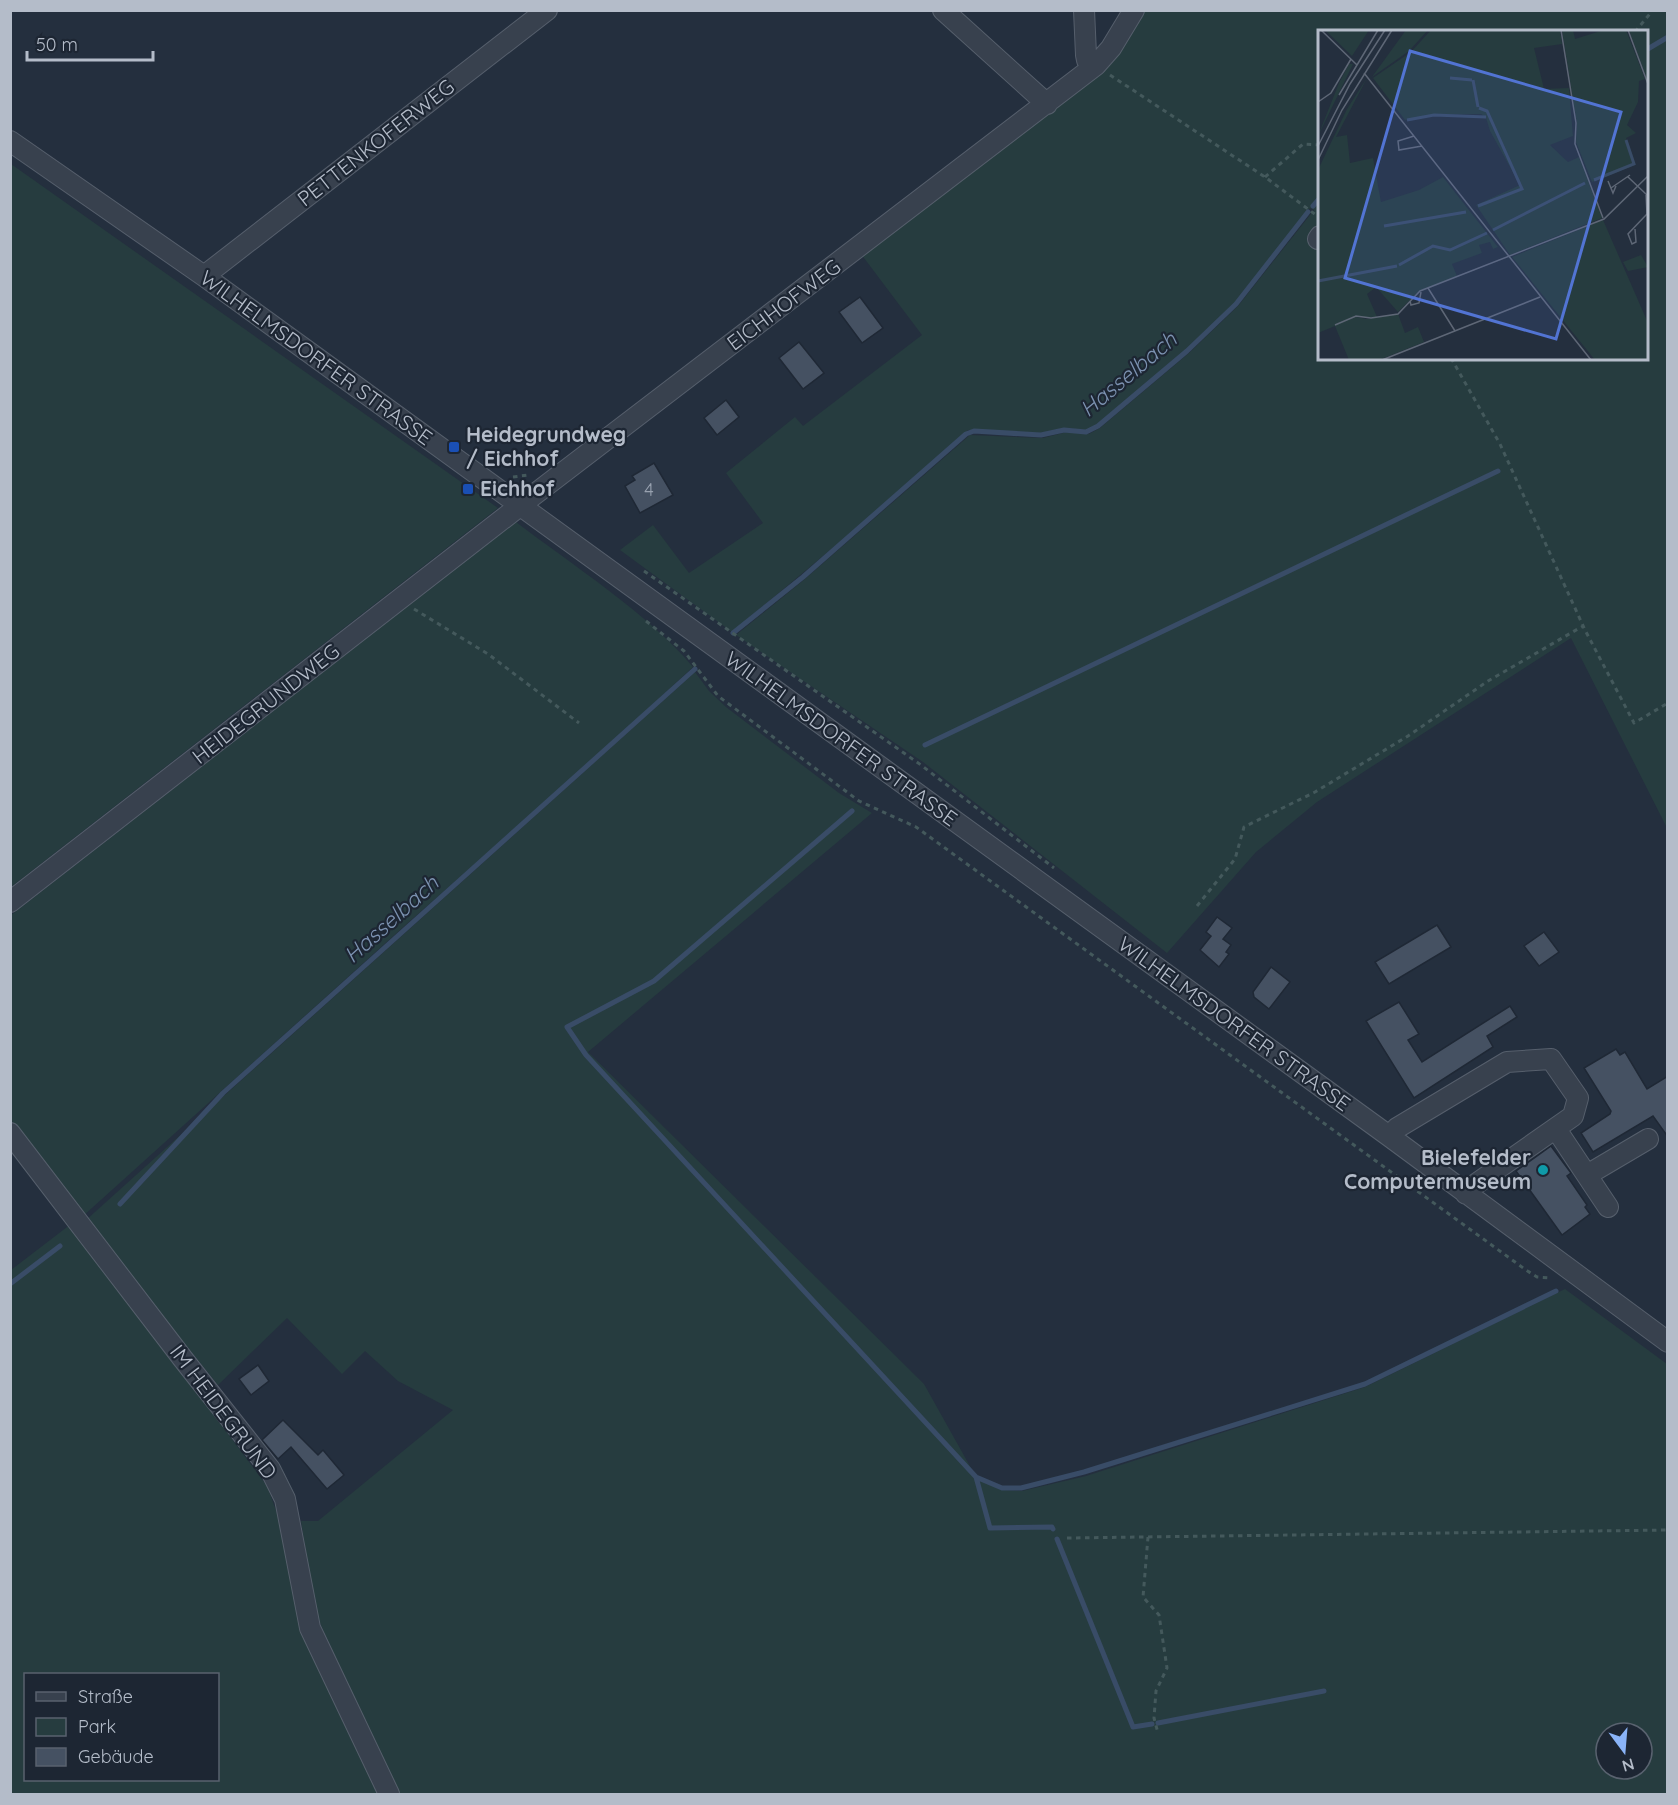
<svg xmlns="http://www.w3.org/2000/svg" width="1678" height="1805" font-family="Quicksand,sans-serif">
<rect width="100%" height="100%" fill="#242f3e"/>
<path fill="#263c3f" fill-rule="evenodd" d="M1142 11H1667V828L1571 638 1317 802 1256 852 1167 953 923 762 736 635 805 579 970 435 1043 438 1067 432 1089 434 1100 428 1189 353 1238 306 1314 210 1310 208 1235 303 1187 350 1098 424 1086 430 1064 428 1041 433 968 430 939 459 732 632 620 550 653 525 689 573 763 523 726 473 795 417 803 426 922 335 861 254 1105 68ZM1320 32H1646V358H1320Z
M11 164 498 508 11 887Z
M516 522C571 564 650 615 693 667L583 769 410 921 82 1217 11 1120 10 916Z
M695 672 709 691 726 707 839 793 872 813 588 1052 924 1384 976 1477 1001 1490 1022 1491 1086 1476 1365 1387 1565 1289 1667 1364V1794H397L315 1612 301 1521H318L453 1410 398 1381 365 1351 342 1374 287 1318 218 1385 85 1221ZM1606 1733H1642V1769H1606Z
M71 1224 267 1486 281 1524 299 1620 378 1794H11V1270ZM26 1674H218V1780H26Z"/>
<g fill="none" stroke-linecap="round" stroke-linejoin="round">
<path stroke="#394c67" stroke-width="5" d="M1646 50 1668 37
M1313 206 1320 198
M733 633 803 577 966 434 974 431 1041 435 1064 430 1086 432 1098 426 1187 351 1236 304 1308 212
M925 745 1498 471
M852 811 654 981 567 1027 586 1055 976 1477 1002 1488H1021L1084 1472 1365 1384 1556 1291
M120 1204 223 1093 695 669
M10 1284 60 1246
M976 1477 990 1528 1052 1527 1053 1529
M1057 1539 1133 1727 1152 1724
M1158 1723 1324 1691"/>
</g>
<path fill="#455162" stroke="#1f2835" stroke-width="1.5" d="M860 297 883 328 862 343 839 312Z
M799 342 824 373 803 389 779 358Z
M726 400 739 417 717 435 704 418Z
M654 463 673 495 640 513 625 486 635 480 632 476Z
M1217 917 1232 928 1223 939 1231 945 1226 952 1229 954 1219 967 1200 950 1211 936 1206 932Z
M1437 925 1451 947 1389 984 1375 962Z
M1544 932 1559 952 1539 966 1524 946Z
M1271 967 1290 982 1269 1009 1254 997 1253 992Z
M1399 1002 1419 1034 1408 1040 1422 1062 1510 1006 1517 1017 1487 1036 1493 1047 1414 1098 1366 1021Z
M1616 1049 1620 1055 1625 1052 1647 1089 1668 1076V1137L1653 1116 1593 1152 1581 1133 1610 1114 1611 1111 1584 1068Z
M1551 1146 1571 1173 1567 1176 1587 1205 1585 1207 1590 1214 1562 1235 1516 1171Z
M258 1365 269 1381 251 1395 239 1379Z
M283 1420 318 1455 323 1450 344 1475 327 1489 291 1447 278 1459 262 1440Z"/>
<g fill="none" stroke-linecap="round" stroke-linejoin="round">
<defs>
<path id="minor" d="M943 10 1047 104
M1084 10 1086 55 1087 60 1096 65
M10 141 204 276 1389 1136 1668 1342
M1318 239 1320 236
M204 276 547 10
M10 902 535 494 1096 65 1111 48 1134 10
M1556 1129 1608 1207
M10 1133 183 1359 270 1469 285 1499 310 1628 389 1794
M1389 1136 1397 1128 1507 1062 1551 1059 1578 1098 1573 1116 1473 1186 1466 1194
M1587 1175 1648 1139"/>
</defs>
<use href="#minor" stroke="#565f6c" stroke-width="22"/>
<path stroke="#44595c" stroke-width="3" stroke-dasharray="4.5 4.5" stroke-linecap="butt" d="M1635 32 1653 10
M1110 75 1265 177 1320 218
M1265 177 1303 144 1320 145
M1451 358 1500 444 1585 630 1634 723 1668 703
M513 477 528 475
M644 571 921 765 1054 868
M414 609 488 654 579 723
M646 621 684 651 718 696 859 801 916 827 1526 1270 1537 1277 1551 1278
M1197 906 1235 859 1244 827 1315 792 1408 736 1488 681 1583 626
M1148 1537 1143 1597 1159 1615 1167 1668 1156 1691 1154 1718 1158 1733
M1067 1538 1668 1530"/>
<use href="#minor" stroke="#38414e" stroke-width="20"/>
</g>
<g fill="#1a4fb4" stroke="#1d2633" stroke-width="2">
<rect x="448" y="441" width="12" height="12" rx="3"/>
<rect x="462" y="483" width="12" height="12" rx="3"/>
</g>
<circle fill="#0f9aa8" stroke="#1d2633" stroke-width="2" cx="1543" cy="1170" r="6"/>
<g text-anchor="middle" stroke-width="4.5" stroke-linejoin="round" paint-order="stroke">
<g font-size="18" fill="#98a1af">
<text x="649" y="496">4</text>
</g>
<g font-size="21" fill="#b4bcc9" stroke="#1d2633">
<text transform="translate(376 143) rotate(-38)" y="7">PETTENKOFERWEG</text>
<text transform="translate(784 305) rotate(-37)" y="7">EICHHOFWEG</text>
<text transform="translate(316 358) rotate(36)" y="7">WILHELMSDORFER STRASSE</text>
<text transform="translate(266 704) rotate(-38)" y="7">HEIDEGRUNDWEG</text>
<text transform="translate(841 739) rotate(36)" y="7">WILHELMSDORFER STRASSE</text>
<text transform="translate(1234 1024) rotate(36)" y="7">WILHELMSDORFER STRASSE</text>
<text transform="translate(223 1412) rotate(53)" y="7">IM HEIDEGRUND</text>
</g>
<g font-size="21" font-weight="bold" fill="#b4bcc9" stroke="#1d2633" text-anchor="start">
<text x="466" y="442">Heidegrundweg<tspan x="466" dy="24">/ Eichhof</tspan></text>
<text x="480" y="496">Eichhof</text>
<text x="1531" y="1165" text-anchor="end">Bielefelder<tspan x="1531" dy="24">Computermuseum</tspan></text>
</g>
<g font-size="22" font-style="italic" fill="#7c92b1" stroke="#1d2633">
<text transform="translate(1128 374) rotate(-40)" y="8">Hasselbach</text>
<text transform="translate(391 919) rotate(-42)" y="8">Hasselbach</text>
</g>
</g>
<g transform="translate(1318 30)">
<rect width="330" height="330" fill="#242f3e"/>
<path d="M7 0H51L34 26ZM88 0H110L91 21 54 47ZM113 0H242L244 14 216 18 226 59 251 58 255 106 232 115 250 132 261 127 284 188 192 225 158 175 202 155 172 101 168 88 163 84 116 85 87 90 55 48 93 22ZM244 0H255L257 9 286 0H308L327 49 321 51 320 72 309 95 318 103 308 108 317 135 274 152 258 112 259 94ZM311 0H330V52ZM31 34H35L0 106 21 53ZM49 48 18 107 29 105 32 133 55 128 63 172 101 160 125 147 180 217 175 219 172 212 161 215 164 223 134 234 139 246 101 261 80 282 58 257 49 264 59 287H39L48 289 80 284 87 303 100 297 106 312 61 330H31L17 296 0 303V140L29 79ZM285 190 330 293V330H277L194 227ZM323 225 330 237 310 241 305 232Z" fill="#263c3f"/>
<path fill="none" stroke="#394c67" stroke-width="3" d="M132 48 154 50M155 50 160 77M89 90 116 85 168 87M276 150 316 134 308 110M160 176 204 159 169 81 161 78M66 196 148 182M175 200 267 153M81 235 115 216 132 220 169 203M0 251 79 236"/>
<path fill="none" stroke="#5e6776" stroke-width="1.5" d="M3 0 39 35M243 0 258 93 257 114 285 188M310 0 330 54M46 43 273 330M21 65 60 0M0 72 13 63 33 29M96 106 80 111 81 120 104 116M0 116 32 54 67 0M0 130 24 80 74 0M310 147 329 165M290 151 295 163 298 156M293 158 312 145M317 199 318 212 314 214 310 204 329 184 328 165M110 258 137 301M92 271 93 275 101 273 103 262M17 295 38 286 53 288 80 284 102 261 286 189 330 146M64 330 222 267"/>
<path fill="#5274d3" fill-opacity="0.15" stroke="#5274d3" stroke-width="3" d="M92 21 303 82 238 309 27 248Z"/>
<rect width="330" height="330" fill="none" stroke="#b4bcc9" stroke-width="3"/>
</g>
<rect width="1678" height="1805" fill="none" stroke="#b4bcc9" stroke-width="24"/>
<rect x="24" y="1673" width="195" height="108" fill="#1d2633" stroke="#59626f" stroke-width="1.5"/>
<rect x="36" y="1692" width="30" height="9" fill="#38414e" stroke="#59626f" stroke-width="1.5"/>
<text x="78" y="1703" font-size="18" fill="#b4bcc9">Straße</text>
<rect x="36" y="1718" width="30" height="18" fill="#263c3f" stroke="#59626f" stroke-width="1.5"/>
<text x="78" y="1733" font-size="18" fill="#b4bcc9">Park</text>
<rect x="36" y="1748" width="30" height="18" fill="#455162" stroke="#59626f" stroke-width="1.5"/>
<text x="78" y="1763" font-size="18" fill="#b4bcc9">Gebäude</text>
<g transform="translate(1624 1751) rotate(164)"><circle r="28" fill="#1d2633" stroke="#59626f" stroke-width="1.5"/>
<path d="M0-4.5L10 22L0 15L-10 22Z" fill="#8ab4f8"/>
<text y="-9" font-size="16" font-weight="bold" text-anchor="middle" fill="#b4bcc9">N</text>
</g>
<path d="M27 51v9h126v-9" fill="none" stroke="#b4bcc9" stroke-width="3"/>
<text x="36" y="51" font-size="18" fill="#b4bcc9" stroke="#1d2633" stroke-width="4.5" paint-order="stroke">50 m</text>
</svg>
